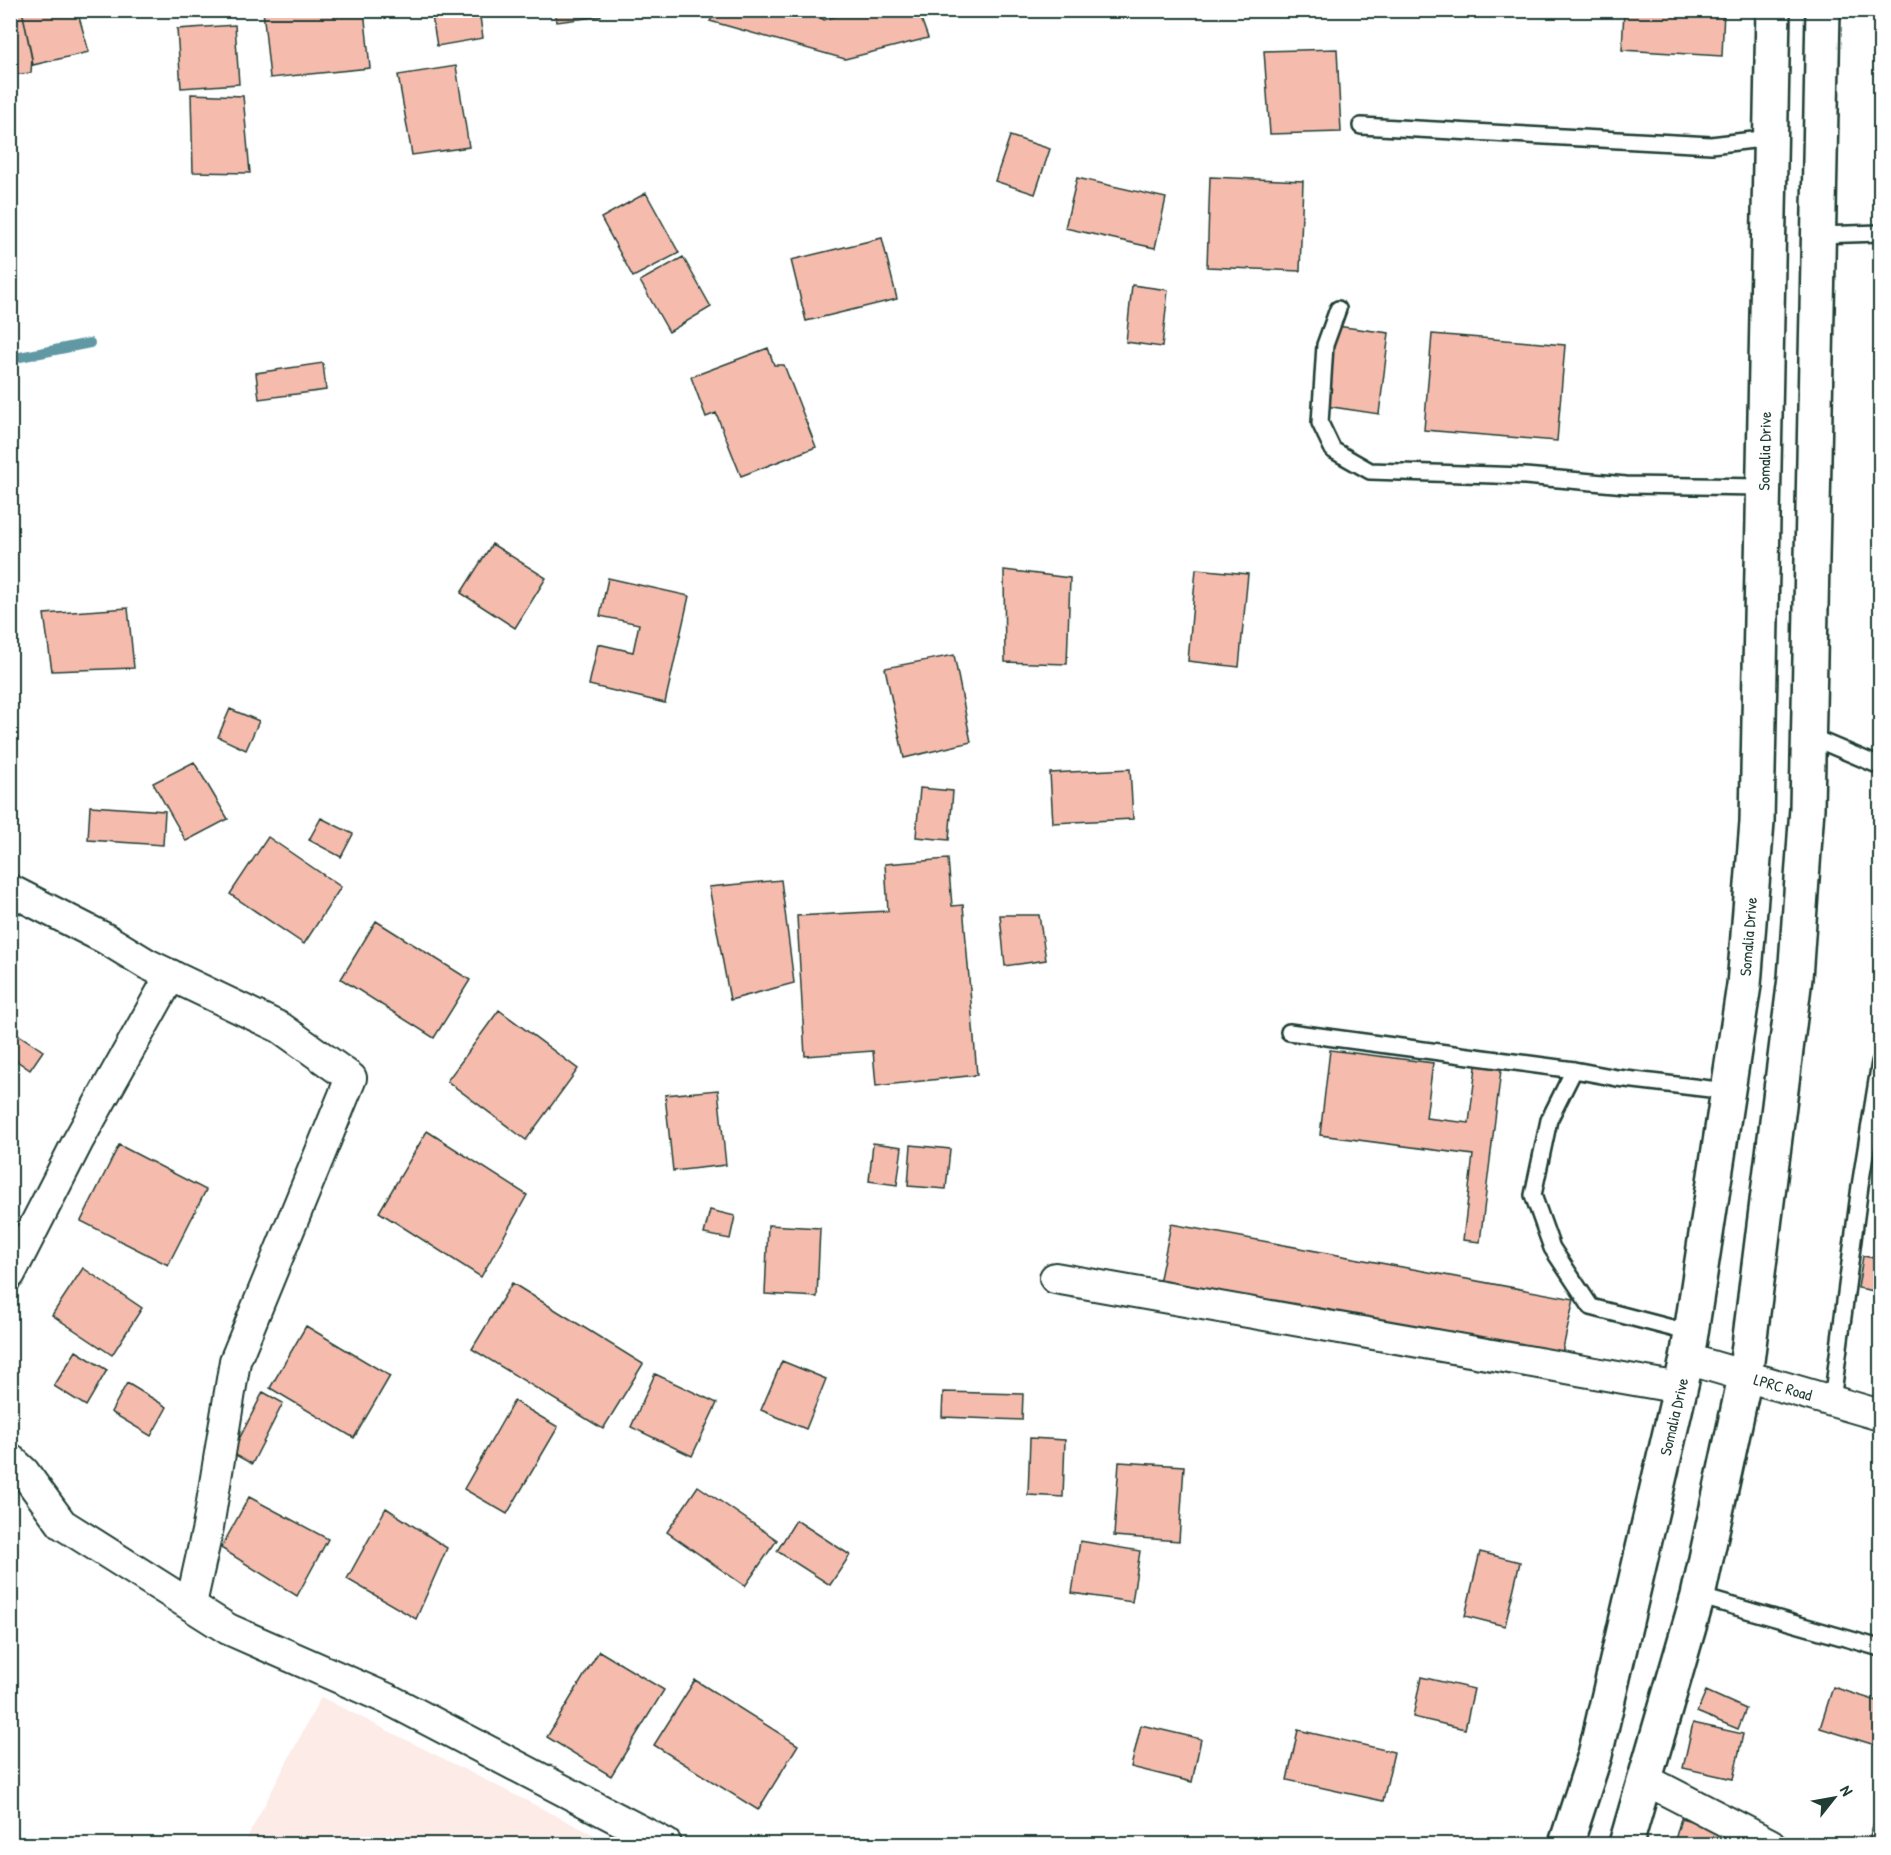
<svg xmlns="http://www.w3.org/2000/svg" width="1891" height="1855" font-family="'Patrick Hand',sans-serif">
<rect width="100%" height="100%" fill="#fff"/>
<filter id="ink" filterUnits="userSpaceOnUse"><feTurbulence type="fractalNoise" baseFrequency=".0167" numOctaves="2"/><feDisplacementMap in="SourceGraphic" scale="12" xChannelSelector="R" yChannelSelector="G"/><feConvolveMatrix kernelMatrix="1 2 1 2 8 2 1 2 1" color-interpolation-filters="sRGB"/></filter>
<g filter="url(#ink)">
<path fill="#fcebe6" d="M321 1697 612 1844H244Z"/>
<g fill="none" stroke-linecap="round" stroke-linejoin="round">
<path stroke="#6199a4" stroke-width="10" d="M10 359 90 343"/>
</g>
<path fill="#f5bcad" stroke="#1f3d34" stroke-width="1.5" d="M10 10H22L32 58 31 73 10 75Z
M22 10H77L89 52 33 65Z
M263 10H364L370 68 270 78Z
M431 10H479L483 38 437 46Z
M555 10H600L601 16 557 22Z
M718 10H808L824 20 855 10H918L928 38 845 59 710 21Z
M1624 10H1724L1722 56 1622 50Z
M235 25 239 84 181 88 177 29Z
M1337 49 1341 132 1270 134 1264 51Z
M456 66 469 147 412 155 398 75Z
M191 94 243 96 250 173 193 172Z
M1010 136 1050 149 1035 194 995 181Z
M1210 177 1303 181 1300 271 1207 267Z
M1077 178 1166 198 1155 248 1065 228Z
M646 193 679 253 633 277 601 218Z
M882 238 897 299 806 321 791 260Z
M683 257 711 307 669 332 640 281Z
M1132 285 1168 290 1162 347 1126 342Z
M1336 326 1389 333 1379 414 1326 406Z
M1432 334 1565 345 1557 441 1424 430Z
M768 348 774 365H784L816 447 741 476 716 413 706 417 691 377Z
M323 363 326 390 259 399 256 373Z
M492 544 546 578 515 628 461 593Z
M1196 569 1248 574 1239 667 1188 661Z
M1004 570 1070 578 1067 664 1005 662Z
M608 578 689 596 665 703 589 685 598 644 633 652 639 624 600 616Z
M128 608 134 668 52 671 44 614Z
M954 655 971 742 904 758 885 668Z
M230 709 259 721 246 750 218 737Z
M194 762 228 819 186 841 153 783Z
M1130 769 1133 819 1053 823 1050 773Z
M920 788 953 791 949 840 916 837Z
M90 806 165 811 163 845 88 840Z
M321 818 353 834 341 857 309 840Z
M268 837 341 887 304 944 230 894Z
M948 859 952 906 963 905 977 1075 876 1086 873 1051 805 1056 797 916 888 911 885 864Z
M781 880 794 983 730 1000 709 887Z
M1000 915H1039L1046 960 1005 966Z
M376 921 470 980 434 1038 341 979Z
M499 1010 578 1069 526 1140 447 1081Z
M10 1029 43 1051 30 1070 10 1056Z
M1330 1050 1433 1063 1426 1118 1469 1123 1477 1059 1502 1062 1480 1242 1463 1240 1473 1155 1320 1135Z
M718 1090 726 1165 673 1171 665 1095Z
M427 1131 527 1195 481 1277 379 1212Z
M873 1143 902 1147 897 1185 869 1181Z
M119 1145 206 1190 168 1265 81 1221Z
M911 1145 950 1149 946 1189 908 1186Z
M710 1210 735 1216 730 1239 704 1234Z
M1171 1224 1574 1299 1560 1362 1157 1293Z
M768 1225 820 1228 817 1297 765 1294Z
M1863 1256 1880 1259V1292L1858 1288Z
M83 1268 142 1308 112 1355 52 1315Z
M512 1283 643 1364 603 1429 472 1349Z
M306 1326 390 1376 354 1438 270 1388Z
M76 1351 107 1370 86 1406 54 1386Z
M782 1361 826 1379 806 1429 761 1410Z
M655 1374 717 1403 692 1456 631 1427Z
M127 1383 167 1407 151 1436 111 1412Z
M263 1392 283 1403 252 1464 232 1453Z
M943 1392 1023 1394 1022 1420 942 1417Z
M514 1401 558 1427 507 1514 464 1489Z
M1030 1438 1065 1440 1063 1497 1028 1495Z
M1119 1462 1184 1466 1179 1541 1114 1536Z
M698 1486 777 1540 745 1586 667 1532Z
M249 1497 328 1539 297 1596 221 1548Z
M386 1508 447 1548 416 1619 347 1579Z
M796 1520 850 1555 830 1585 777 1551Z
M1080 1541 1140 1551 1132 1602 1072 1593Z
M1480 1552 1520 1562 1505 1626 1465 1616Z
M599 1651 664 1690 611 1776 547 1737Z
M1421 1677 1474 1689 1465 1729 1413 1717Z
M695 1680 798 1745 758 1810 654 1745Z
M1833 1687 1880 1702V1727L1875 1745 1820 1728Z
M1706 1691 1746 1709 1738 1729 1697 1712Z
M1693 1723 1743 1734 1733 1779 1683 1768Z
M1141 1725 1201 1739 1192 1782 1131 1767Z
M1298 1730 1394 1752 1383 1801 1287 1780Z
M1681 1818 1723 1830 1720 1844H1674Z
M1874 1822 1880 1826V1844H1868Z"/>
<g fill="none" stroke-linecap="round" stroke-linejoin="round">
<defs>
<path id="lane" d="M1361 126 1711 145 1770 138
M1818 235 1880 233
M1338 309 1325 345 1320 423 1333 450 1370 471 1525 476 1626 485 1763 487
M1809 736 1880 766
M1289 1032 1574 1070
M1691 1333 1591 1307 1552 1248 1533 1195 1549 1120 1574 1070 1617 1078 1727 1091
M1832 1401 1860 1186 1880 1062
M1698 1596 1880 1648"/>
<g id="street">
<path d="M10 890 106 939 147 964 281 1028 351 1078 235 1361 208 1527 191 1604"/>
<path d="M10 1274 78 1141 171 975"/>
<path d="M1055 1278 1680 1388"/>
<path id="s1" d="M1687 1359 1880 1415"/>
<path d="M10 1459 24 1472 62 1524 228 1629 390 1700 666 1844"/>
<path d="M1646 1780 1770 1844"/>
</g>
<g id="primary">
<path id="s2" d="M1566 1844 1595 1755 1687 1359 1744 985 1757 822 1773 10"/>
<path d="M1626 1844 1698 1596 1745 1377 1795 978 1807 808 1823 10"/>
</g>
</defs>
<use href="#lane" stroke="#1f3d34" stroke-width="20"/>
<use href="#street" stroke="#1f3d34" stroke-width="34"/>
<use href="#primary" stroke="#1f3d34" stroke-width="38"/>
<use href="#lane" stroke="#fff" stroke-width="15"/>
<use href="#street" stroke="#fff" stroke-width="30"/>
<use href="#primary" stroke="#fff" stroke-width="33"/>
</g>
</g>
<g text-anchor="middle" stroke-width="4.5" stroke-linejoin="round" paint-order="stroke">
<g font-size="16" fill="#1f3d34" stroke="#fff">
<text dy="6" stroke="none"><textPath href="#s2" startOffset="1413">Somalia Drive</textPath></text>
<text dy="6" stroke="none"><textPath href="#s2" startOffset="927">Somalia Drive</textPath></text>
<text dy="6" stroke="none"><textPath href="#s1" startOffset="100">LPRC Road</textPath></text>
<text dy="6" stroke="none"><textPath href="#s2" startOffset="441">Somalia Drive</textPath></text>
</g>
</g>
<rect width="1891" height="1855" fill="none" stroke="#fff" stroke-width="36"/>
<rect x="18" y="18" width="1855" height="1819" fill="none" stroke="#1f3d34" stroke-width="2" filter="url(#ink)"/>
<g transform="translate(1834 1798) rotate(59)" stroke="#ffffff" stroke-width="4.5" paint-order="stroke">
<path d="M0-4.5L10 22L0 15L-10 22Z" fill="#1f3d34"/>
<text y="-9" font-size="16" font-weight="bold" text-anchor="middle" fill="#1f3d34">N</text>
</g>
</svg>
